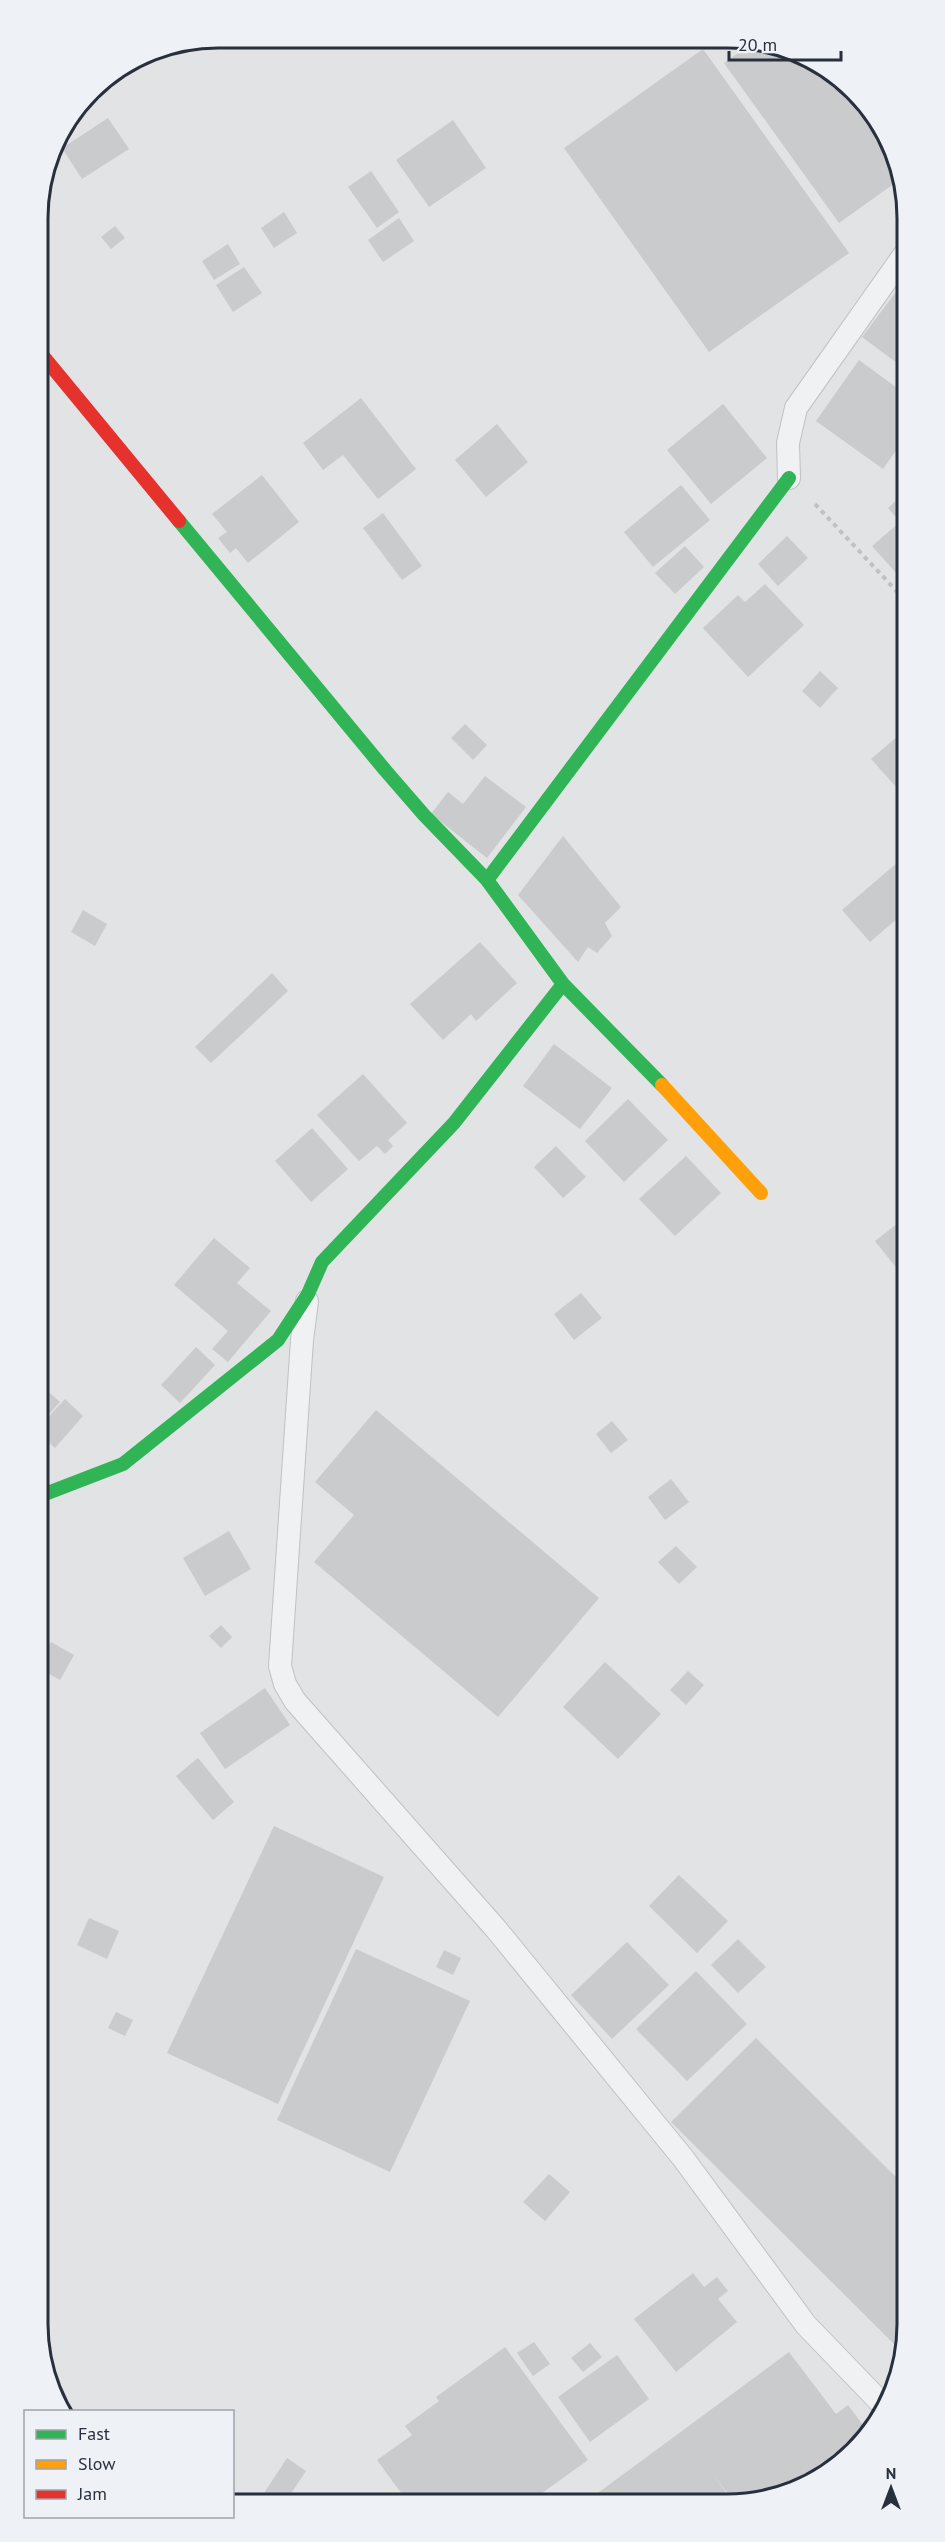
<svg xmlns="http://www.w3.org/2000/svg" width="945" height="2542" font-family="'PT Sans',sans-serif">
<rect width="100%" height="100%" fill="#e1e3e5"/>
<path fill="#c9cbcd" d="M755 41H763L817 61 855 91 884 128 902 178 839 223 724 63Z
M703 49 849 253 709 352 564 148Z
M108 118 129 149 82 179 62 148Z
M453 120 486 168 429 207 396 160Z
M371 171 399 212 377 228 348 187Z
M284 212 297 233 274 248 261 228Z
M399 218 414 241 383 262 368 240Z
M115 226 125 238 111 249 101 237Z
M228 244 240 264 214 280 202 261Z
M244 267 262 293 233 312 216 285Z
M904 281V362L901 366 862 337Z
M859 360 904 393V439L883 469 816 421Z
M361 398 416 469 378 499 343 455 323 470 303 443Z
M723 404 767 458 711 504 667 450Z
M497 424 528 462 486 497 455 460Z
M262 475 299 522 248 563 236 548 230 553 218 538 227 532 212 514Z
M681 485 710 520 653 567 624 532Z
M904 493 905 569V583L872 546 900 522 888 508Z
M383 513 422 566 402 580 363 528Z
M787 536 808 558 778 586 758 564Z
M685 546 704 567 675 594 655 573Z
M765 584 804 625 748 677 703 628 738 595 745 602Z
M820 671 838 688 820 708 802 691Z
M465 724 487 745 473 760 451 738Z
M905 730V797L871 759Z
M485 776 526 807 487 858 431 814 448 792 463 804Z
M563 836 621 907 605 923 612 936 597 953 588 947 578 962 518 895Z
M905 856V912L870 942 842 910Z
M83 910 107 924 95 946 71 932Z
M480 942 517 983 476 1021 471 1014 443 1040 410 1004Z
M272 973 288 991 211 1063 195 1047Z
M554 1044 612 1088 580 1129 523 1086Z
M363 1074 407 1123 388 1140 393 1146 385 1154 377 1146 359 1161 317 1115Z
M628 1099 668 1140 624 1182 585 1141Z
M312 1128 348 1169 311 1202 275 1161Z
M556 1146 586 1177 563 1198 534 1167Z
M686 1156 721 1193 675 1236 639 1199Z
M898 1223 906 1232V1280L875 1241Z
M214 1238 250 1268 237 1283 271 1311 228 1362 212 1349 228 1331 174 1285Z
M581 1293 602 1318 574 1340 554 1314Z
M196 1347 215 1365 180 1403 161 1385Z
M44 1388 60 1402 40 1424V1392Z
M65 1399 83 1416 55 1448 40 1435V1426Z
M376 1410 599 1598 498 1717 314 1562 354 1515 315 1482Z
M612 1421 628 1440 611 1453 596 1434Z
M671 1479 689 1502 665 1520 648 1497Z
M229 1531 251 1569 205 1596 183 1558Z
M676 1546 697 1567 679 1584 658 1562Z
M221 1625 232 1637 221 1648 209 1636Z
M51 1642 74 1655 60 1680 40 1669V1663Z
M605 1662 661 1714 618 1759 563 1707Z
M688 1671 704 1685 686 1705 670 1690Z
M265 1688 290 1725 225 1769 200 1733Z
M198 1758 234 1802 213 1820 176 1776Z
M274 1826 384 1877 278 2104 167 2053Z
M679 1875 728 1921 697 1953 649 1906Z
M40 1891 47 1893 41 1912 40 1911Z
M89 1918 119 1931 107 1959 77 1945Z
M738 1939 766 1967 738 1993 711 1965Z
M627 1942 669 1985 612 2039 571 1995Z
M356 1949 470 2001 390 2172 277 2120Z
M444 1950 461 1958 453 1975 436 1967Z
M696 1971 747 2024 687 2081 636 2029Z
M116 2012 133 2020 125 2036 108 2028Z
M756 2038 907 2188V2336L903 2353 671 2122Z
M549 2174 570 2192 545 2221 523 2202Z
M693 2273 704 2287 717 2277 728 2291 718 2299 737 2322 676 2372 634 2319Z
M534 2342 550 2364 533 2376 517 2353Z
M590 2343 602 2357 583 2372 571 2358Z
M505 2347 588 2460 531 2501H407L377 2460 412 2435 405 2426 439 2401 436 2397Z
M789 2352 836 2414 848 2405 869 2433 863 2443 818 2480 763 2501H733L712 2473 732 2501H587Z
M617 2355 649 2399 590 2442 558 2397Z
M287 2458 306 2471 286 2501H269L262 2496Z"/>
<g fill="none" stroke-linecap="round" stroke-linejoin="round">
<defs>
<path id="lane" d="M789 478 788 443 796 408 904 255
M307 1301 302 1340 280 1666 285 1684 295 1701 496 1929 683 2158 806 2325 885 2407"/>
</defs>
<use href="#lane" stroke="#bfc1c3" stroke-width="24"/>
<path stroke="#bfc1c6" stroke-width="4" stroke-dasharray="4.5 4.5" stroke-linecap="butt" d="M815 504 905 600"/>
<use href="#lane" stroke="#f0f1f2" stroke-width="22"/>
<path stroke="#30b455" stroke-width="14" d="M179 521 385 770 424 815 487 880 563 984 662 1085
M487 880 789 478
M45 1494 123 1464 278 1340 308 1294 322 1262 454 1123 563 984"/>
<path stroke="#ff9f0a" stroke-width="14" d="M662 1085 761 1193"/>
<path stroke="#e5322d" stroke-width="14" d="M38 350 179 521"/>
</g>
<path d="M0 0H945V2542H0ZM218 48H727A170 170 0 0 1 897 218V2324A170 170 0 0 1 727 2494H218A170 170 0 0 1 48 2324V218A170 170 0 0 1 218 48Z" fill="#eef1f5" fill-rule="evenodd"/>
<path fill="none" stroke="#29303d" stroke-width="3" d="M218 48H727A170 170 0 0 1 897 218V2324A170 170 0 0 1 727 2494H218A170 170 0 0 1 48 2324V218A170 170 0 0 1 218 48Z"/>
<rect x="24" y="2410" width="210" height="108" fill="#eef1f5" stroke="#9fa4ab" stroke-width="1.5"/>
<rect x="36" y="2430" width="30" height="9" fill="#30b455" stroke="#9fa4ab" stroke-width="1.5"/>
<text x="78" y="2440" font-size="18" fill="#29303d">Fast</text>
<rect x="36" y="2460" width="30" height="9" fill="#ff9f0a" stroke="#9fa4ab" stroke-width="1.5"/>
<text x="78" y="2470" font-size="18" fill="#29303d">Slow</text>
<rect x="36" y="2490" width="30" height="9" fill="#e5322d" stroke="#9fa4ab" stroke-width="1.5"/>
<text x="78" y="2500" font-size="18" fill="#29303d">Jam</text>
<g transform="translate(891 2488)" stroke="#eef1f5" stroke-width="4.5" paint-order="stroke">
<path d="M0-4.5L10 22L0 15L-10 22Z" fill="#29303d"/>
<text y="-9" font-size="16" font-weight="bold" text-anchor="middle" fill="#29303d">N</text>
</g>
<path d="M729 51v9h112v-9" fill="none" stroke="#29303d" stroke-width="3"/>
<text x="738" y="51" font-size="18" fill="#29303d" stroke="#eef1f5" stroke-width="4.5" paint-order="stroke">20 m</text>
</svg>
